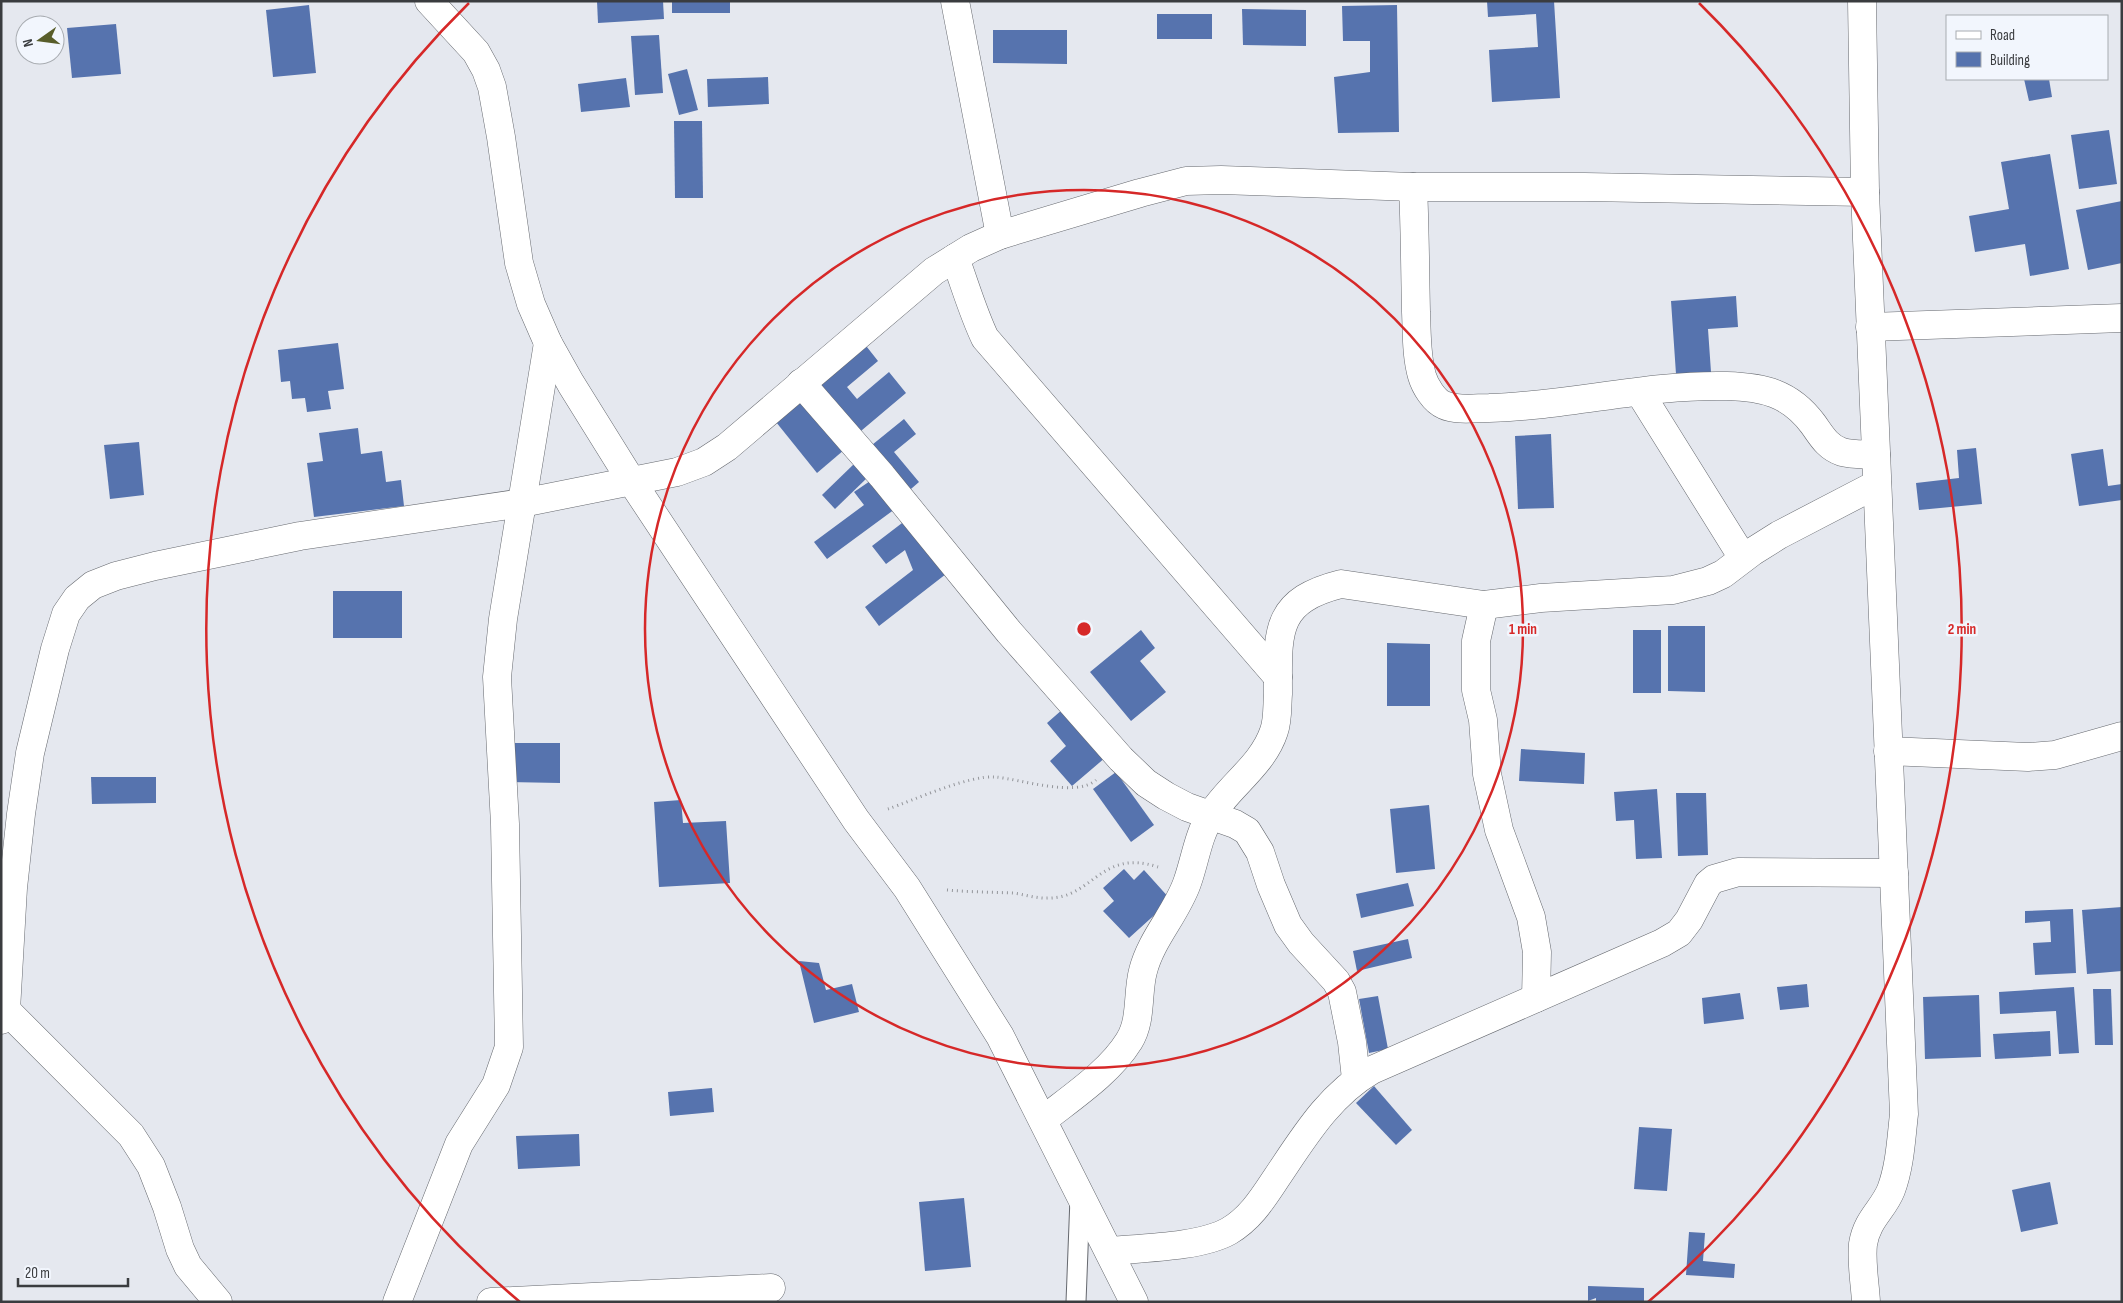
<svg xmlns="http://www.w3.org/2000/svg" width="2123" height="1303" viewBox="0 0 2123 1303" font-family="'Sofia Sans Condensed',sans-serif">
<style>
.building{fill:#5673ae}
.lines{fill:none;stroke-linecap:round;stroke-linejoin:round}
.lane-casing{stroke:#66696f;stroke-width:21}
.street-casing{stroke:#66696f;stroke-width:29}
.path{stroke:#93959a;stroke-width:3;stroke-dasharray:1 4;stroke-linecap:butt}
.lane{stroke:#fff;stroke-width:19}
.street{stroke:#fff;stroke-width:28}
.ring{fill:none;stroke:#d62828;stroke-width:2.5}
.centre{fill:#d62828;stroke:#f2f6fd;stroke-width:2.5}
.ring-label{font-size:15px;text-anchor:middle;font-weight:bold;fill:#d62828;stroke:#f2f6fd;stroke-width:5;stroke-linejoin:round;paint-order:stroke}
</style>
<rect width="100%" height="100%" fill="#e5e8ef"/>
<g class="building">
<path d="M597 1H663L664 19 598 23Z"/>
<rect x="672" y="1" width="58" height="12"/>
<path d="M1487 1H1554L1560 98 1492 102 1489 50 1538 47 1536 14 1488 17Z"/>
<path d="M309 5 316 73 273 77 266 10Z"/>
<path d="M1397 5 1399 132 1338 133 1334 77 1370 72V41H1343L1342 6Z"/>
<path d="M1242 9 1306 10V46L1243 45Z"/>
<rect x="1157" y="14" width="55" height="25"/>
<path d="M116 24 121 74 72 78 67 28Z"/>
<path d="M993 30H1067V64L993 63Z"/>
<path d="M659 35 663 93 635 95 631 36Z"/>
<path d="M687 69 698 110 679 115 668 74Z"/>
<path d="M768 77 769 104 708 107 707 79Z"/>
<path d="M626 78 630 107 581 112 578 84Z"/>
<path d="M2024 79H2049L2052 97 2029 101Z"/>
<path d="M674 121H702L703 198H675Z"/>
<path d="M2109 130 2117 184 2079 189 2071 135Z"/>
<path d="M2050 154 2069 269 2030 276 2025 244 1975 252 1969 216 2009 209 2001 162Z"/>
<path d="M2122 201V263L2088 270 2076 210Z"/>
<path d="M1736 296 1738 327 1708 329 1711 372 1676 374 1671 301Z"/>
<path d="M863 342 878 361 847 387 857 399 889 372 906 393 855 436 812 385Z"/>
<path d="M338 343 344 389 328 391 331 409 307 412 305 398 292 399 290 381 281 382 278 350Z"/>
<path d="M804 400 844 450 817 473 776 422Z"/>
<path d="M904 419 916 434 894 452 919 482 904 495 867 449Z"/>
<path d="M358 428 361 454 382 451 386 482 401 480 404 506 314 517 307 463 323 461 319 433Z"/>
<path d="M1551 434 1554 508 1518 509 1515 436Z"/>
<path d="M139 442 144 495 110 499 104 445Z"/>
<path d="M1976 448 1982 504 1919 510 1916 483 1959 478 1957 450Z"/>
<path d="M2103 449 2108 486 2122 484V500L2079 506 2071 454Z"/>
<path d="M856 462 869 476 835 509 822 495Z"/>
<path d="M873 479 895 509 827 559 814 542 864 505 854 492Z"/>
<path d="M906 520 946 574 879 626 865 607 913 570 905 550 886 564 872 546Z"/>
<rect x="333" y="591" width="69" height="47"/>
<path d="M1668 626H1705V692L1668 691Z"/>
<path d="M1141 630 1155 648 1140 661 1166 692 1131 721 1090 672Z"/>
<rect x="1633" y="630" width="28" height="63"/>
<path d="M1387 643 1430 644V706H1387Z"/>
<path d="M1063 709 1106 757 1072 786 1050 761 1066 746 1047 723Z"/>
<path d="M508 743H560V783L508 782Z"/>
<path d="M1521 749 1585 753 1584 784 1519 781Z"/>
<path d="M1116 772 1154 825 1131 842 1093 789Z"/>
<path d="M91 777H156V803L92 804Z"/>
<path d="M1657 789 1662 858 1636 859 1634 820 1616 821 1614 792Z"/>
<path d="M1676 793H1706L1708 855 1678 856Z"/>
<path d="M681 800 683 823 726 821 730 883 659 887 654 802Z"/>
<path d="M1429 805 1435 869 1396 873 1390 809Z"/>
<path d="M1124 869 1134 880 1144 870 1171 900 1129 938 1103 911 1114 901 1103 888Z"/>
<path d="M1408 883 1414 906 1361 918 1356 894Z"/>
<path d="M2122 907V971L2087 974 2082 910Z"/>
<path d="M2073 909 2076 973 2035 975 2033 943 2051 942 2050 921 2025 923V911Z"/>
<path d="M1408 939 1412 958 1357 971 1353 951Z"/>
<path d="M799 961 819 963 826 990 852 984 859 1012 814 1023Z"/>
<path d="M1807 984 1809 1007 1780 1010 1777 987Z"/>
<path d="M2074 987 2079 1053 2059 1054 2056 1011 2000 1014 1999 992Z"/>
<path d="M2093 989H2111L2113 1045H2095Z"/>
<path d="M1740 993 1744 1019 1704 1024 1702 998Z"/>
<path d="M1979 995 1981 1057 1925 1059 1923 997Z"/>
<path d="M1378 996 1388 1049 1369 1053 1359 999Z"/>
<path d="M2050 1031 2051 1056 1995 1059 1993 1034Z"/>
<path d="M1374 1086 1412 1130 1396 1145 1356 1103Z"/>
<path d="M712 1088 714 1112 670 1116 668 1092Z"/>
<path d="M1639 1127 1672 1129 1667 1191 1634 1189Z"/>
<path d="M579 1134 580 1166 518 1169 516 1136Z"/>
<path d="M2050 1182 2058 1224 2021 1232 2012 1190Z"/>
<path d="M964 1198 971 1267 925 1271 919 1202Z"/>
<path d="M1689 1232 1705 1233 1703 1261 1735 1264 1734 1278 1686 1275Z"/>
<path d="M1588 1286 1644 1288V1302H1596V1298L1588 1301Z"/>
</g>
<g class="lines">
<defs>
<path id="lane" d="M1076 1302 1080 1198"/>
<g id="street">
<path d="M429 1 476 52 486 70 492 87 501 137 519 263 531 304 548 343 571 384 632 482 856 820 907 888 1000 1036 1134 1302"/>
<path d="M955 1 1000 235"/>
<path d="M1862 1 1865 192 1904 1114C1901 1140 1900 1166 1891 1190 1883 1210 1867 1219 1863 1244 1861 1263 1865 1283 1866 1302"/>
<path d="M1413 187C1415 228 1415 270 1416 312 1417 333 1416 355 1422 376 1425 386 1434 401 1444 405 1457 411 1476 408 1489 408 1569 406 1647 384 1727 386 1763 387 1790 393 1813 424 1821 435 1827 447 1842 452 1853 455 1865 454 1876 455"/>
<path d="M955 258C965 285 973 313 985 338L1278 677"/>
<path d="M1870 327 2122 318"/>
<path d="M801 383 882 476 1009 632 1121 759 1146 783 1166 796 1187 807 1235 824 1247 831 1260 852 1271 885 1288 925 1301 943 1336 981 1342 992 1352 1042 1356 1079"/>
<path d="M1640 393 1743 558"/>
<path d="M1484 605 1476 641V690L1483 720 1487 774 1499 830 1531 917 1537 952 1536 998"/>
<path d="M1888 751 2028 757 2055 755 2122 736"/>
<path d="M1 1005 131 1135 151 1166 167 1207 180 1249 188 1266 218 1302"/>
<path d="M1 1020 6 1010 13 888 21 814 30 753 55 649 66 614 77 598 93 585 116 576 155 566 300 536 522 503 677 472 704 462 727 447 934 271 971 248 1000 235 1140 193 1186 181 1221 180 1413 187H1585L1865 192"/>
<path d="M1043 1120C1072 1097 1110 1072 1129 1041 1142 1021 1137 993 1143 971 1151 939 1176 914 1187 883 1195 861 1198 835 1211 815 1229 786 1263 765 1274 731 1278 720 1277 706 1278 694 1278 633 1273 601 1341 584L1484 605 1541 598 1673 590 1708 581 1723 574 1752 552 1779 535 1877 484"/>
<path d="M1109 1251C1142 1248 1201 1247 1229 1231 1251 1218 1263 1198 1277 1177 1304 1137 1329 1095 1372 1070L1662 943 1679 933 1689 920 1708 884 1714 879 1738 872 1894 873"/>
<path d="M397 1302 459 1144 496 1085 509 1047 505 824 497 677 503 619 548 343"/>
<path d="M491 1302 771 1288"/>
</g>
</defs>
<use href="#lane" class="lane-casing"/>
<use href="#street" class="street-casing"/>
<g class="path">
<path d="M888 809C914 800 969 775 995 777 1020 779 1076 798 1096 780"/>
<path d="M947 890C968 892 990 892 1012 893 1024 894 1037 899 1049 898 1093 898 1101 848 1158 867"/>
</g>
<use href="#lane" class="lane"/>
<use href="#street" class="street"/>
</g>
<g class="ring">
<circle cx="1084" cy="629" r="439"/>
<path d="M520 1302A878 878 0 0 1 469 3M1699 3A878 878 0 0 1 1648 1302"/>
</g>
<circle cx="1084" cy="629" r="8" class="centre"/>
<g class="ring-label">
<text x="1523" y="634">1 min</text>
<text x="1962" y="634">2 min</text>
</g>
<rect width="2123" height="1303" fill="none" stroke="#3a3c3f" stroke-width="5"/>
<rect x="1946" y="15" width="162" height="65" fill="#f2f6fd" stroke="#a8acb1"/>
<rect x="1956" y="31" width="25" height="8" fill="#ffffff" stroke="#a8acb1"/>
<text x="1990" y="40" font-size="15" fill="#3a3c3f">Road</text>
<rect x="1956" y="52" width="25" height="15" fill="#5673ae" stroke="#a8acb1"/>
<text x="1990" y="65" font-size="15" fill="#3a3c3f">Building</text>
<g transform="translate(40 40) rotate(256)"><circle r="24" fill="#f2f6fd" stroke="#a8acb1"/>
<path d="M0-4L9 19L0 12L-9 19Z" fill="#585d2a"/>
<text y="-8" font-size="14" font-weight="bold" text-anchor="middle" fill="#3a3c3f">N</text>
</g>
<path d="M18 1278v8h110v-8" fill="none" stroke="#3a3c3f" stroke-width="2.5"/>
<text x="25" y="1278" font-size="15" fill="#3a3c3f" stroke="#f2f6fd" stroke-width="4" paint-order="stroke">20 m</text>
</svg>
